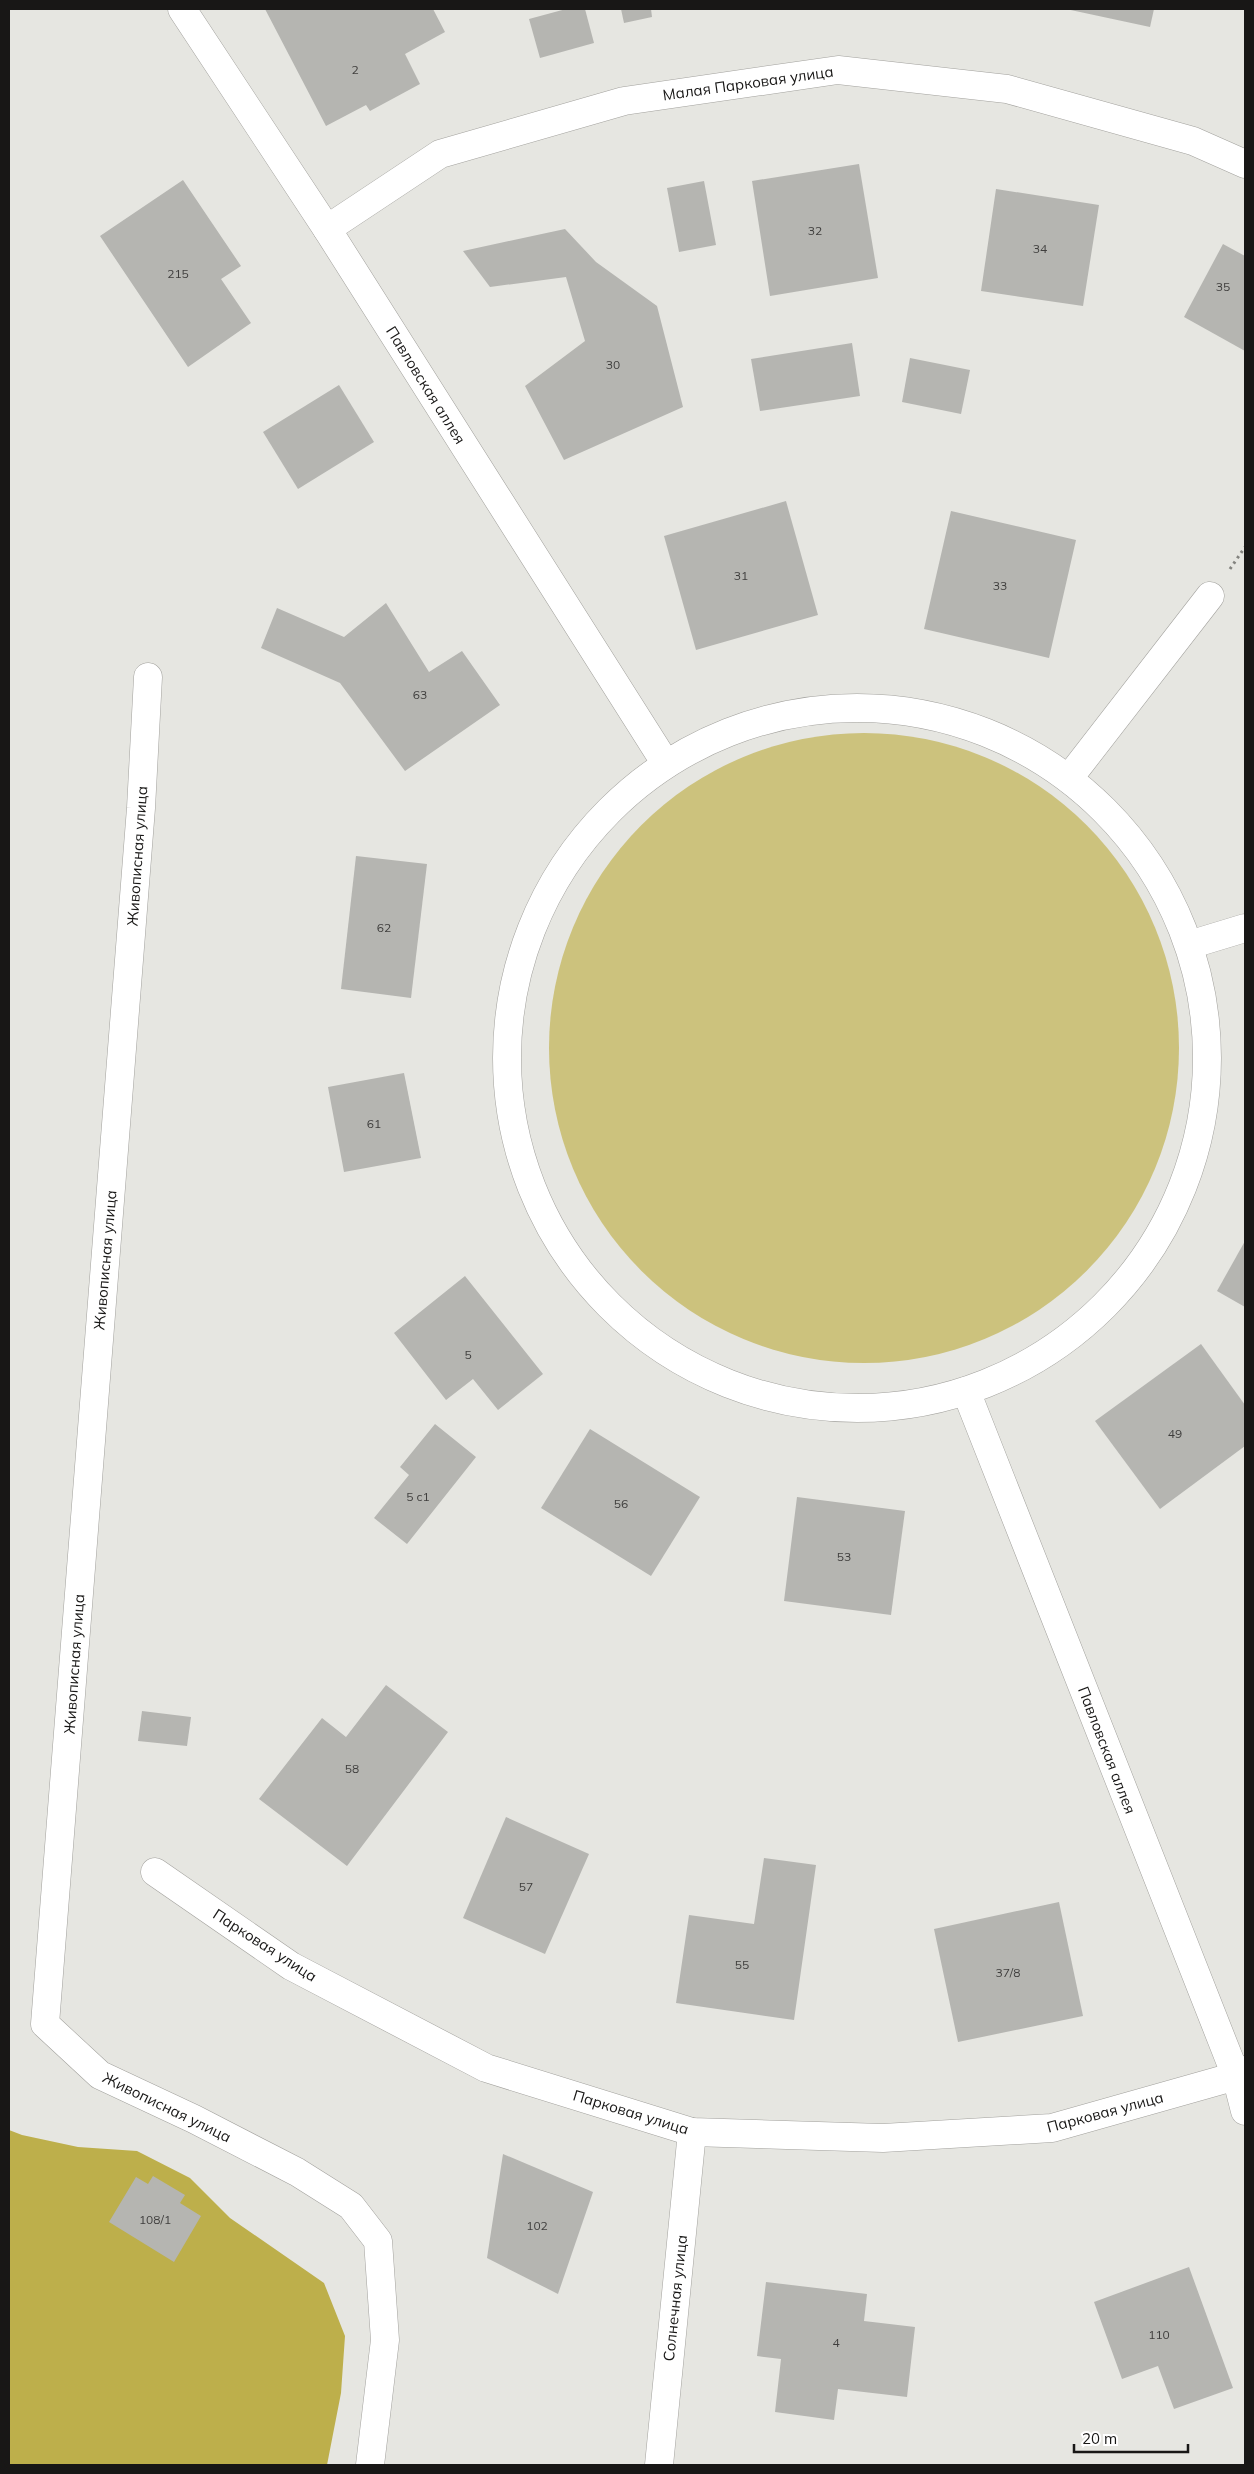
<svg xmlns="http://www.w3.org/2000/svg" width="1254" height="2474" viewBox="0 0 1254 2474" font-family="Mulish,sans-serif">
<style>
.green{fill:#ccc27d}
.forest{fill:#bdaf4b}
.building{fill:#b5b5b1}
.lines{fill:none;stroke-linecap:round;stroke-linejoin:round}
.minor-casing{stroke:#a2a19d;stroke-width:29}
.path{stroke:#83837f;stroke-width:3;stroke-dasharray:2.5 4;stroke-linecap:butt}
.minor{stroke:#fff;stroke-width:28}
.labels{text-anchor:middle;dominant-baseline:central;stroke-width:5;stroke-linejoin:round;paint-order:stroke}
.number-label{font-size:12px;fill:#3f3e3d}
.street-label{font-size:15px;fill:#181716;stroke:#fff}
</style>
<rect width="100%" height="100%" fill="#e6e6e1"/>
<circle class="green" cx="864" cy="1048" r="315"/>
<path class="forest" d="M9 2130 22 2135 78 2147 137 2151 190 2178 230 2218 324 2283 345 2336 341 2393 327 2465H9Z"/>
<g class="building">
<path d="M265 9H433L445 32 405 54 420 84 370 111 366 105 326 126Z"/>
<path d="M566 9H585L594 43 540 58 529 19Z"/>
<path d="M621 9H651L652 17 624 23Z"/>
<path d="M1066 9H1154L1150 27Z"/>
<path d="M859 164 878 278 770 296 752 181Z"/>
<path d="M183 180 241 266 221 279 251 323 188 367 100 236Z"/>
<path d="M704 181 716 245 679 252 667 188Z"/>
<path d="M996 189 1099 205 1083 306 981 291Z"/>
<path d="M565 229 596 262 657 306 683 407 564 460 525 386 585 341 566 277 490 287 463 251Z"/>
<path d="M1223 244 1245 256V351L1184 317Z"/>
<path d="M852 343 860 396 760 411 751 359Z"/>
<path d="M910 358 970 370 961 414 902 402Z"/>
<path d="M339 385 374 442 298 489 263 432Z"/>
<path d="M786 501 818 615 696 650 664 536Z"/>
<path d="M951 511 1076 540 1049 658 924 629Z"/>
<path d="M386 603 429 672 462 651 500 705 405 771 340 683 261 648 277 608 344 637Z"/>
<path d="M356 856 427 864 411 998 341 989Z"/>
<path d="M404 1073 421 1158 344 1172 328 1087Z"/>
<path d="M1245 1241V1307L1217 1291Z"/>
<path d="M465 1276 543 1374 498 1410 473 1379 446 1400 394 1333Z"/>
<path d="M1201 1344 1245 1405V1446L1160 1509 1095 1421Z"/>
<path d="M435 1424 476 1457 407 1544 374 1518 409 1475 400 1467Z"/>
<path d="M590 1429 700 1497 651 1576 541 1508Z"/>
<path d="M797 1497 905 1511 891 1615 784 1601Z"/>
<path d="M386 1685 448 1732 347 1866 259 1799 322 1718 346 1737Z"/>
<path d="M142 1711 191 1717 187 1746 138 1741Z"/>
<path d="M506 1817 589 1854 545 1954 463 1918Z"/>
<path d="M764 1858 816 1865 794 2020 676 2003 689 1915 754 1924Z"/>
<path d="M1059 1902 1083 2016 958 2042 934 1929Z"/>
<path d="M503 2154 593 2192 558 2294 487 2258Z"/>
<path d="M153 2176 185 2195 180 2203 201 2216 174 2262 109 2222 136 2177 148 2184Z"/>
<path d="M1189 2267 1233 2388 1174 2409 1158 2366 1122 2379 1094 2302Z"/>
<path d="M766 2282 867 2294 864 2321 915 2327 907 2397 838 2389 834 2420 775 2412 781 2359 757 2356Z"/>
</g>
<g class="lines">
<defs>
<g id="minor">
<path d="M182 9 327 229 666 764"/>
<path d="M327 229 440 154 624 101 838 70 1007 89 1193 141 1245 164"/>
<path d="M148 677 141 808 45 2024 100 2075 194 2119 297 2172 351 2206 378 2241 385 2340 370 2465"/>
<circle cx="857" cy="1058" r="350"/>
<path d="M1069 778 1210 596"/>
<path d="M1189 945 1245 928"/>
<path d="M966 1391 1236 2076 1245 2111"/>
<path d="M155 1872 291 1966 486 2068 692 2132 883 2138 1052 2128 1236 2076 1245 2070"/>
<path d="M659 2465 692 2132"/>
</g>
</defs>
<use href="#minor" class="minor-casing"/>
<path class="path" d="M1230 569 1245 547"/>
<use href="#minor" class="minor"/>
</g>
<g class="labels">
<g class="number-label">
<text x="355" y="69">2</text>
<text x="815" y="230">32</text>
<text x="1040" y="248">34</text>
<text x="178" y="273">215</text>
<text x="1223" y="286">35</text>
<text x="613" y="364">30</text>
<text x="741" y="575">31</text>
<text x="1000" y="585">33</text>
<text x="420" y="694">63</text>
<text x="384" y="927">62</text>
<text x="374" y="1123">61</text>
<text x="468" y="1354">5</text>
<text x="1175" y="1433">49</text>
<text x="418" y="1496">5 с1</text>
<text x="621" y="1503">56</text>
<text x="844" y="1556">53</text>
<text x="352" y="1768">58</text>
<text x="526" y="1886">57</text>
<text x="742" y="1964">55</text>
<text x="1008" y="1972">37/8</text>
<text x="155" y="2219">108/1</text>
<text x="537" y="2225">102</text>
<text x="1159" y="2334">110</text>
<text x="836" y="2342">4</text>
</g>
<g class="street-label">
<text transform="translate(748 83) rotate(-8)">Малая Парковая улица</text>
<text transform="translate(426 385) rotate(58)">Павловская аллея</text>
<text transform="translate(137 856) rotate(-86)">Живописная улица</text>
<text transform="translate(105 1260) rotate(-85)">Живописная улица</text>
<text transform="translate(74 1664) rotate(-86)">Живописная улица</text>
<text transform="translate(1107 1750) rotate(69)">Павловская аллея</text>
<text transform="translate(265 1945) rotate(33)">Парковая улица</text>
<text transform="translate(167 2107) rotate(26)">Живописная улица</text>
<text transform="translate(631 2112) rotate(17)">Парковая улица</text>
<text transform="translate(1105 2112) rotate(-15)">Парковая улица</text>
<text transform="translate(675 2298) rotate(-84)">Солнечная улица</text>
</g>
</g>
<rect width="1254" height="2474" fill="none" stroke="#181716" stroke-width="20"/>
<path d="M1074 2444v8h114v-8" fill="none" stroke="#181716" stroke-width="2.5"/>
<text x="1082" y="2444" font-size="15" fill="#181716" stroke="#ffffff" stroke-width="4" paint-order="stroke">20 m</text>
</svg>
